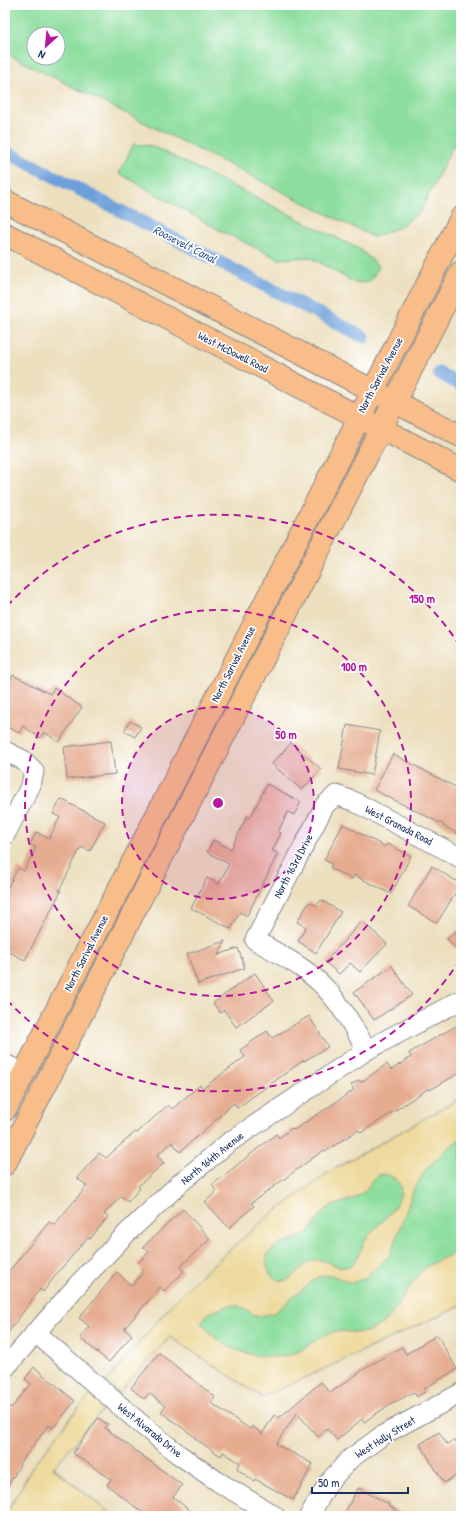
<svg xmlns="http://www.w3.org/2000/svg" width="466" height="1521" viewBox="0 0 466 1521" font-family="'Patrick Hand',sans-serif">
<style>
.green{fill:#8dde9e;stroke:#54867e;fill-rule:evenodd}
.sand{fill:#eeda9e;stroke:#84847e;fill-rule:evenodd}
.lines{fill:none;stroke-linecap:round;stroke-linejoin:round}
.canal{stroke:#6da0d9;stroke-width:13}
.building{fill:#e6ac90}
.minor-casing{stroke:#84878e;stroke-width:21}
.major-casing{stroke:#84878e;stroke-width:24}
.minor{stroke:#fff;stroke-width:19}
.major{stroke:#f8bd89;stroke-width:22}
.ring{fill:none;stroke:#b5179e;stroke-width:2;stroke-dasharray:7 5}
.labels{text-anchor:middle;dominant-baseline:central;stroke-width:3.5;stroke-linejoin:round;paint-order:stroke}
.street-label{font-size:11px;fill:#1b2f5e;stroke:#fff}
.water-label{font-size:12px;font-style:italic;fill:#3c5c8f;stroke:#fff}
.centre{fill:#b5179e;stroke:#fff;stroke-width:2}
.ring-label{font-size:12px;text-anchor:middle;font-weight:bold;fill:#b5179e;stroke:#fff;stroke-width:3.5;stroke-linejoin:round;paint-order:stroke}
</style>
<rect width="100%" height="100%" fill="#fff"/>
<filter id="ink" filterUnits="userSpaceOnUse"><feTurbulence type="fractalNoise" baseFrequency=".025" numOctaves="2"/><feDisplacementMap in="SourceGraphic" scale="8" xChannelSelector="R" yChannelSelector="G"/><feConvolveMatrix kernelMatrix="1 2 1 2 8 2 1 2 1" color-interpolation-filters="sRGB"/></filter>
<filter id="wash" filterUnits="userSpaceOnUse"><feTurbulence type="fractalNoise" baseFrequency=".012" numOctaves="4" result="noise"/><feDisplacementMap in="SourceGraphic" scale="16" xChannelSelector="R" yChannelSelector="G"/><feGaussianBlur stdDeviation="0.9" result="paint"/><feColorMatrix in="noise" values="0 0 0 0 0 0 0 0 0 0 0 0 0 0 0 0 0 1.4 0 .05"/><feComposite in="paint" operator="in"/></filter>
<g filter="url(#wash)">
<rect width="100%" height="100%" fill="#ecdfbd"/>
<g class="green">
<path d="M5 5H461V130L420 212 398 228 373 237 5 53ZM34 34H58V58H34Z"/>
<path d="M134 144 152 146 361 250 379 267 369 282 355 283 310 257 279 259 221 231 119 173Z"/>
<path d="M461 1098V1306C394 1335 329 1368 262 1397L170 1337 119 1393 105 1407 53 1467 113 1516H5L33 1466 80 1406 106 1382 171 1305 199 1277 266 1218 331 1171Z"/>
</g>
<g class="sand">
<path d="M461 1098V1139L454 1143 431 1164 425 1171 414 1189 390 1255 365 1278 352 1283 331 1275 318 1277 274 1313 260 1316 253 1314 239 1306 230 1305 208 1313 201 1323C206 1328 211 1335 218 1340 234 1353 273 1362 293 1354 307 1349 317 1337 330 1333 349 1327 359 1340 380 1325 399 1311 405 1288 421 1272 431 1261 448 1257 461 1251V1306C394 1335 329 1368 262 1397L170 1337 119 1393 106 1382 171 1305 199 1277 266 1218 331 1171ZM382 1174C388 1175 394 1177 398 1182 411 1200 375 1226 366 1239 360 1248 358 1265 346 1267 335 1269 326 1258 314 1260 300 1263 292 1288 276 1279 272 1277 269 1272 267 1267 266 1263 266 1257 269 1253 278 1240 298 1242 308 1232 316 1225 319 1214 328 1208 338 1202 351 1202 361 1194 371 1188 368 1179 382 1174Z"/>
<path d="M91 1395 105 1407 53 1468 113 1516H5L33 1466 80 1406Z"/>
</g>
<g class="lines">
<g class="canal">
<path d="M5 151 364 337"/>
<path d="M439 373 461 385"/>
</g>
</g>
<g id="blocks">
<g class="building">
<path d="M13 675 50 694 54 688 82 707 59 742 44 732 40 738 23 726 19 733 5 726V689Z"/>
<path d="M130 721 141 727 135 737 124 731Z"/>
<path d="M347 725 380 731 372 775 339 769Z"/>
<path d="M111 741 115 774 67 779 64 747Z"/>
<path d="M291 743 321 769 302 790 272 764Z"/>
<path d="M393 754 461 790V835L443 826 444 825 374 790Z"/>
<path d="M267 784 301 802 294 815 288 812 278 832 281 833 272 851 278 853 247 916 240 912 231 929 191 908 207 878 219 884 229 864 207 852 213 840 231 849 247 816 250 818Z"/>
<path d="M61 799 105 822 90 851 81 847 59 891H61L25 960 5 950V893L18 868 24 871 36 847 30 845 36 832 49 839 60 817 53 814Z"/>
<path d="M343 824 385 847 387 844 411 856 391 894 354 875 352 879 330 868 332 864 324 860Z"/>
<path d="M432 866 461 884 437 923 408 906Z"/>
<path d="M321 900 341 912 316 953 298 941 306 927 297 922 309 902 317 906Z"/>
<path d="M362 921 387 944 360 972 350 963 339 974 325 962Z"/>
<path d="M461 927V954L447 939Z"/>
<path d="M225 941 218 955 238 948 245 968 198 984 187 954Z"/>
<path d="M392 966 412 995 374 1020 354 992Z"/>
<path d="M255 973 274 1001 236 1027 224 1010 220 1013 213 1003Z"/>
<path d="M309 1016 328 1047 304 1061V1060L237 1108 234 1103 180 1152 172 1142 157 1155 164 1163 138 1186 140 1188 128 1202 121 1196 104 1214 108 1217 90 1239 88 1237 62 1268H61L43 1292 40 1289 5 1337V1276L49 1222 54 1225 87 1186 77 1178 99 1153 106 1158 135 1132 137 1133 168 1105 172 1109 200 1085 203 1088 245 1057 240 1050 267 1031 272 1038Z"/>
<path d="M461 1023V1072L430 1090 429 1088 361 1133 358 1130 326 1151 324 1150 251 1203 254 1206 229 1228 205 1202 217 1191 212 1185 276 1134 279 1138 292 1128 294 1130 354 1090 351 1085 359 1080 361 1082 387 1064 391 1070 411 1057 409 1053Z"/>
<path d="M183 1209 210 1239 180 1267 184 1271 164 1291 160 1287 124 1329 132 1335 109 1362 80 1338 89 1326 79 1318 117 1272 132 1286 144 1271 137 1264 149 1252 143 1247Z"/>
<path d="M437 1335 457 1369 424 1389 426 1391 417 1397 414 1392 395 1402V1401L364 1422 362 1419 337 1440 327 1429 318 1437 297 1413 276 1444 313 1464 293 1500 255 1479 254 1481 237 1469 240 1463 223 1452 221 1456 194 1438 195 1437 161 1412 165 1406 149 1393 144 1399 131 1388 159 1353 215 1397 211 1403 250 1429 252 1426 262 1434 274 1415 279 1418 321 1382 330 1393 370 1365 402 1347 406 1354Z"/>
<path d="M34 1367 75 1401 53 1428 49 1425 19 1464 20 1465 5 1491V1403L11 1408 31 1384 25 1379Z"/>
<path d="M98 1418 107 1424 105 1428 182 1485 173 1497 197 1516H147L107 1485 111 1479 73 1453Z"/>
<path d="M439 1432 447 1444 455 1440 461 1450V1472L444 1483 420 1444Z"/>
<path d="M358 1488 389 1504 388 1505 405 1516H343Z"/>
</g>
</g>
</g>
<g filter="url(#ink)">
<use href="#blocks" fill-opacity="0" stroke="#84878e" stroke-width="1"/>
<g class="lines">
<defs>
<g id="minor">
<path d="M5 751 23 760 34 771 31 785 5 835"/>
<path d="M367 1050C355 1031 344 1008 328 991 308 968 280 955 255 940L325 805 336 795 353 801 461 858"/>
<path d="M5 1064 23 1073"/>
<path d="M35 1332 141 1424 178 1454 217 1481 275 1516"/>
<path d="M5 1368 81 1281 127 1233 179 1184 228 1143 367 1050 461 1000"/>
<path d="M309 1516 329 1482 350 1459 383 1435 461 1393"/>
</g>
<g id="major">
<path d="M5 201 461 436"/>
<path d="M5 234 461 470"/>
<path d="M5 1110 160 809 461 218"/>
<path d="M5 1164 461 272"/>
</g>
</defs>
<use href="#minor" class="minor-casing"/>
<use href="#major" class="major-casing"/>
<use href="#minor" class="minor"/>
<use href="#major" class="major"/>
</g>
</g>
<circle cx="218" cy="803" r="96" fill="#b5179e" fill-opacity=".12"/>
<g class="ring">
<circle cx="218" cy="803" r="96"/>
<circle cx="218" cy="803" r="193"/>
<path d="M460 960A289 289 0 0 1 7 1000M7 606A289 289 0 0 1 460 646"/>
</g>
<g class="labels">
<g class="street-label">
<text transform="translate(233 352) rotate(27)">West McDowell Road</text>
<text transform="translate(380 375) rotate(-62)">North Sarival Avenue</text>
<text transform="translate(233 664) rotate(-63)">North Sarival Avenue</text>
<text transform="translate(399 825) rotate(27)">West Granada Road</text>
<text transform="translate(293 866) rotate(-62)">North 163rd Drive</text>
<text transform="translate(86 953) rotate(-63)">North Sarival Avenue</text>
<text transform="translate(212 1158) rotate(-39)">North 164th Avenue</text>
<text transform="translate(150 1430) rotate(39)">West Alvarado Drive</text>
<text transform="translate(385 1437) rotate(-32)">West Holly Street</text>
</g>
<g class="water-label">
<text transform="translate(185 244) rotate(27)">Roosevelt Canal</text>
</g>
</g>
<circle cx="218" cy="803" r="6" class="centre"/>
<g class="ring-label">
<text x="422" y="603">150 m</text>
<text x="354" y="671">100 m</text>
<text x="286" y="739">50 m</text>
</g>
<rect width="466" height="1521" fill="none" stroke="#fff" stroke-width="20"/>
<g transform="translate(46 46) rotate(207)"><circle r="19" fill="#ffffff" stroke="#a4acbf"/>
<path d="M0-3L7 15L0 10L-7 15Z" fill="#b5179e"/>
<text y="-6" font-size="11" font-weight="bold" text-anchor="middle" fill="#1b2f5e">N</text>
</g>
<path d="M312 1487v6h96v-6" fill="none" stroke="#1b2f5e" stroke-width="2"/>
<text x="318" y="1487" font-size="12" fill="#1b2f5e" stroke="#ffffff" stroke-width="3" paint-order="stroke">50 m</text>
</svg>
